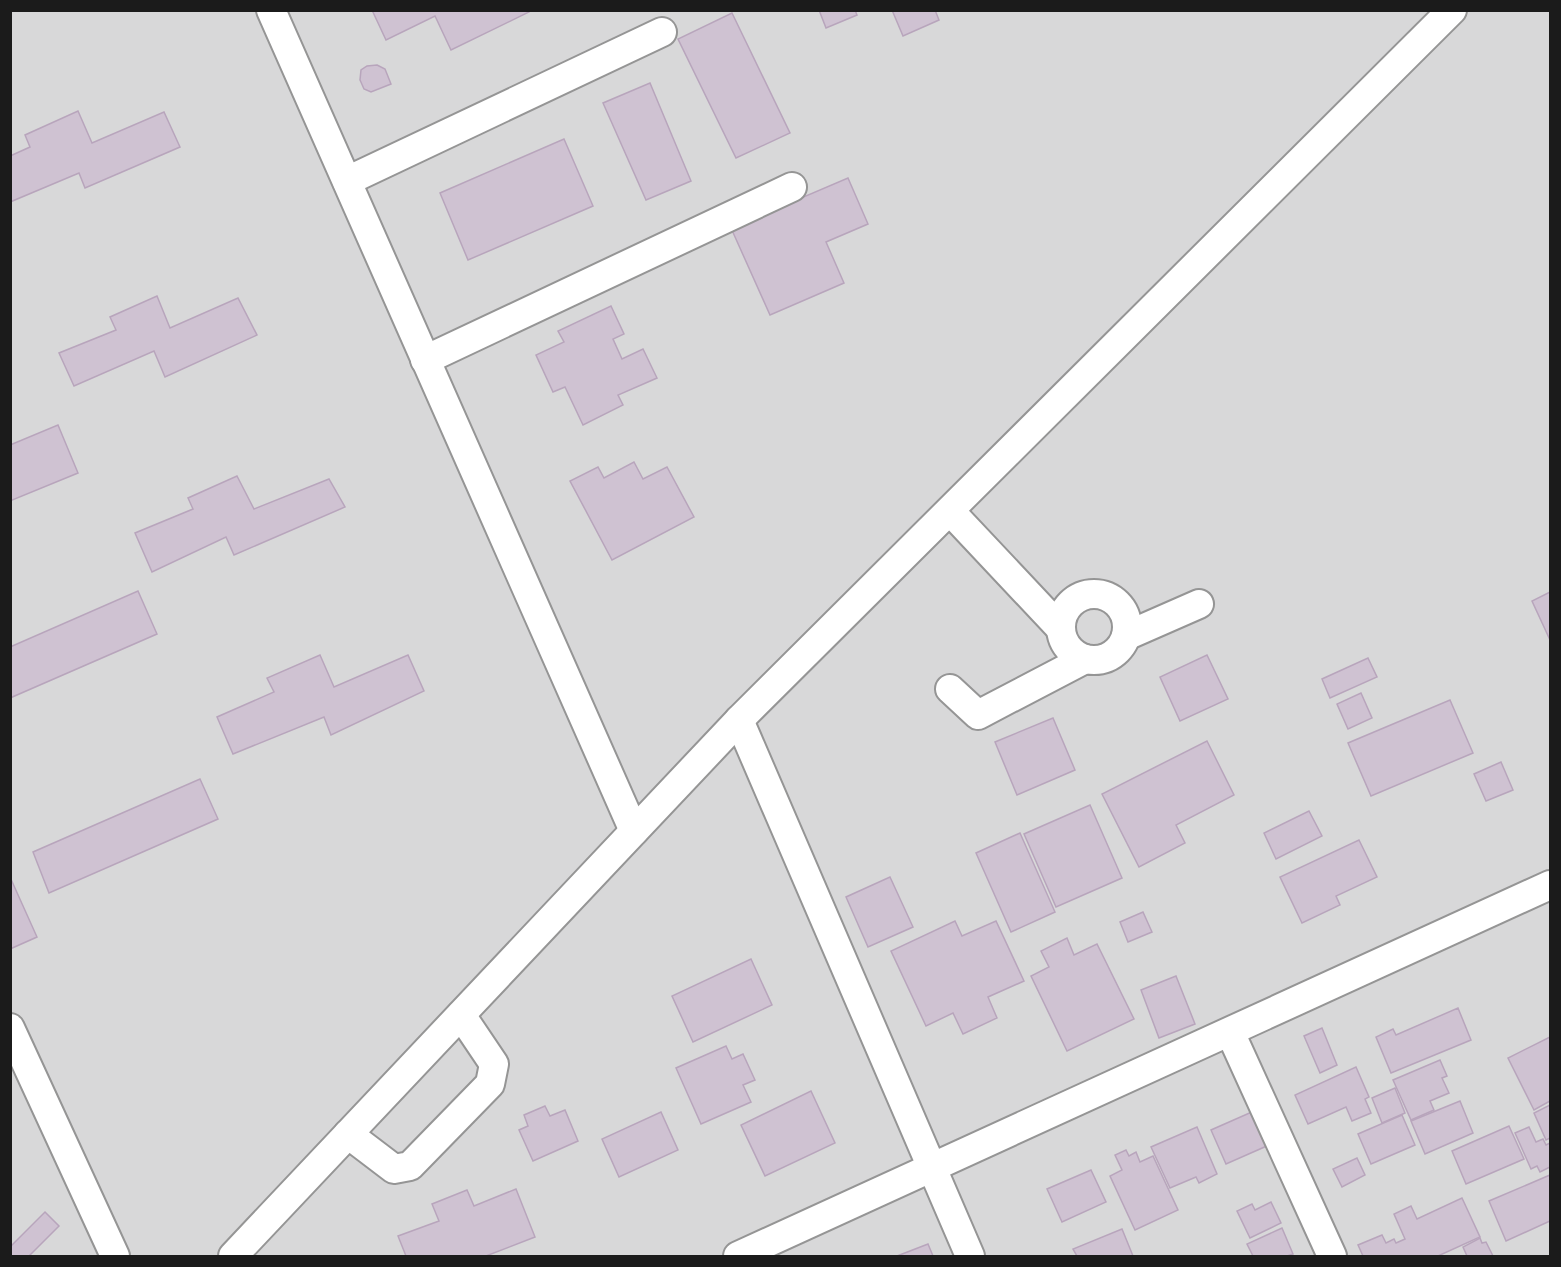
<svg xmlns="http://www.w3.org/2000/svg" width="1561" height="1267" viewBox="0 0 1561 1267" font-family="'Nunito Sans',sans-serif">
<style>
.residential{fill:#d8d8d9}
.building{fill:#cfc2d2;stroke:#b8a5bc;stroke-width:1.5}
.lines{fill:none;stroke-linecap:round;stroke-linejoin:round}
.minor-casing{stroke:#959595;stroke-width:32}
.minor{stroke:#fff;stroke-width:28}
</style>
<rect width="100%" height="100%" fill="#ece1eb"/>
<rect class="residential" x="11" y="11" width="1539" height="1245"/>
<g class="building">
<path d="M372 10H528L529 12 451 50 435 16 386 40Z"/>
<path d="M819 10H855L857 15 826 28Z"/>
<path d="M892 10H935L939 20 903 36Z"/>
<path d="M732 13 790 133 736 158 678 39Z"/>
<path d="M377 65 385 69 391 84 371 92 364 89 360 80 361 70 367 66Z"/>
<path d="M650 83 691 181 646 200 603 103Z"/>
<path d="M78 111 92 143 164 112 180 147 85 188 79 173 10 202V156L30 147 25 135Z"/>
<path d="M564 139 593 206 468 260 440 193Z"/>
<path d="M848 178 868 224 826 242 844 283 770 315 731 228Z"/>
<path d="M157 296 170 328 238 298 257 335 165 377 154 351 74 386 59 353 116 330 110 317Z"/>
<path d="M611 306 624 334 613 339 622 359 643 349 657 378 618 395 623 405 583 425 565 387 553 392 536 355 564 342 558 331Z"/>
<path d="M58 425 78 473 10 501V445Z"/>
<path d="M634 462 643 479 667 467 694 517 612 560 570 481 598 467 604 478Z"/>
<path d="M237 476 254 509 329 479 345 507 234 555 226 537 152 572 135 533 193 509 188 498Z"/>
<path d="M138 591 157 634 10 698V647Z"/>
<path d="M1550 592V640L1532 601Z"/>
<path d="M320 655 334 687 408 655 424 691 331 735 324 717 233 754 217 717 274 692 267 678Z"/>
<path d="M1207 655 1228 699 1180 721 1160 677Z"/>
<path d="M1368 658 1377 677 1330 698 1322 679Z"/>
<path d="M1361 693 1372 718 1348 729 1337 704Z"/>
<path d="M1450 700 1473 753 1371 796 1348 743Z"/>
<path d="M1053 718 1075 770 1017 795 995 742Z"/>
<path d="M1207 741 1234 795 1176 825 1185 843 1139 867 1102 794Z"/>
<path d="M1501 762 1513 790 1486 801 1474 774Z"/>
<path d="M200 779 218 819 49 893 33 852Z"/>
<path d="M1090 805 1122 878 1056 907 1024 834Z"/>
<path d="M1309 811 1322 836 1276 859 1264 833Z"/>
<path d="M1020 833 1055 912 1011 932 976 853Z"/>
<path d="M1359 840 1377 877 1336 896 1340 905 1302 923 1280 877Z"/>
<path d="M10 877 37 937 10 949Z"/>
<path d="M890 877 913 927 868 947 846 897Z"/>
<path d="M1143 912 1152 932 1128 942 1120 922Z"/>
<path d="M955 921 962 936 996 921 1024 981 988 997 997 1018 963 1034 953 1013 926 1026 891 951Z"/>
<path d="M1067 938 1074 955 1097 944 1134 1019 1067 1051 1031 976 1049 967 1041 951Z"/>
<path d="M751 959 772 1005 693 1042 672 996Z"/>
<path d="M1176 976 1195 1024 1159 1038 1141 990Z"/>
<path d="M1458 1008 1471 1040 1391 1073 1376 1037 1393 1029 1396 1035Z"/>
<path d="M1322 1028 1337 1065 1320 1073 1304 1036Z"/>
<path d="M1550 1037V1101L1534 1110 1508 1058Z"/>
<path d="M726 1046 732 1059 743 1054 755 1080 743 1085 751 1102 701 1124 676 1068Z"/>
<path d="M1440 1060 1447 1076 1442 1078 1449 1093 1430 1101 1434 1110 1411 1120 1393 1080Z"/>
<path d="M1356 1067 1369 1097 1365 1099 1371 1113 1352 1121 1346 1107 1308 1124 1295 1095Z"/>
<path d="M1395 1088 1405 1113 1382 1123 1372 1098Z"/>
<path d="M811 1091 835 1143 765 1176 741 1125Z"/>
<path d="M1460 1101 1473 1133 1425 1154 1411 1121Z"/>
<path d="M1550 1105V1138L1546 1140 1534 1113Z"/>
<path d="M545 1106 550 1116 565 1110 578 1141 533 1161 519 1130 528 1126 524 1115Z"/>
<path d="M1254 1111 1269 1145 1226 1164 1211 1130Z"/>
<path d="M661 1112 678 1150 619 1177 602 1139Z"/>
<path d="M1402 1115 1415 1145 1371 1164 1358 1134Z"/>
<path d="M1509 1126 1524 1159 1466 1184 1452 1151Z"/>
<path d="M1197 1127 1217 1174 1199 1183 1196 1177 1170 1188 1151 1147Z"/>
<path d="M1529 1127 1536 1142 1543 1139 1546 1145 1550 1143V1167L1540 1172 1537 1166 1531 1169 1515 1133Z"/>
<path d="M1126 1150 1129 1156 1136 1152 1140 1162 1153 1156 1178 1210 1135 1230 1110 1176 1122 1170 1115 1155Z"/>
<path d="M1357 1158 1365 1175 1342 1187 1333 1169Z"/>
<path d="M1091 1170 1106 1202 1062 1222 1047 1189Z"/>
<path d="M1550 1175V1221L1506 1241 1489 1201Z"/>
<path d="M516 1189 535 1237 486 1256H406L398 1236 439 1221 432 1204 467 1190 474 1206Z"/>
<path d="M1462 1198 1480 1237 1438 1256H1363L1358 1245 1382 1235 1386 1243 1394 1239 1396 1243 1405 1239 1394 1214 1411 1206 1417 1219Z"/>
<path d="M1271 1202 1281 1223 1250 1238 1237 1211 1252 1204 1255 1210Z"/>
<path d="M45 1212 59 1226 29 1256H10V1247Z"/>
<path d="M1282 1228 1293 1254 1287 1256H1253L1247 1244Z"/>
<path d="M1122 1229 1133 1256H1077L1073 1249Z"/>
<path d="M1480 1238 1482 1243 1486 1242 1493 1256H1467L1463 1247Z"/>
<path d="M928 1244 933 1256H897Z"/>
</g>
<g class="lines">
<defs>
<g id="minor">
<path d="M271 10 634 831"/>
<path d="M347 181 662 32"/>
<path d="M425 360 792 187"/>
<path d="M950 511 1061 629"/>
<circle cx="1094" cy="627" r="33"/>
<path d="M1126 636 1199 604"/>
<path d="M950 689 978 715 1085 659"/>
<path d="M739 720 970 1256"/>
<path d="M10 1028 115 1256"/>
<path d="M1230 1032 1332 1256"/>
<path d="M348 1134 394 1169 410 1166 490 1084 494 1064 461 1015"/>
<path d="M233 1256 739 720 1452 10"/>
<path d="M738 1256 1550 885"/>
</g>
</defs>
<use href="#minor" class="minor-casing"/>
<use href="#minor" class="minor"/>
</g>
<rect width="1561" height="1267" fill="none" stroke="#1b1b1b" stroke-width="24"/>
</svg>
